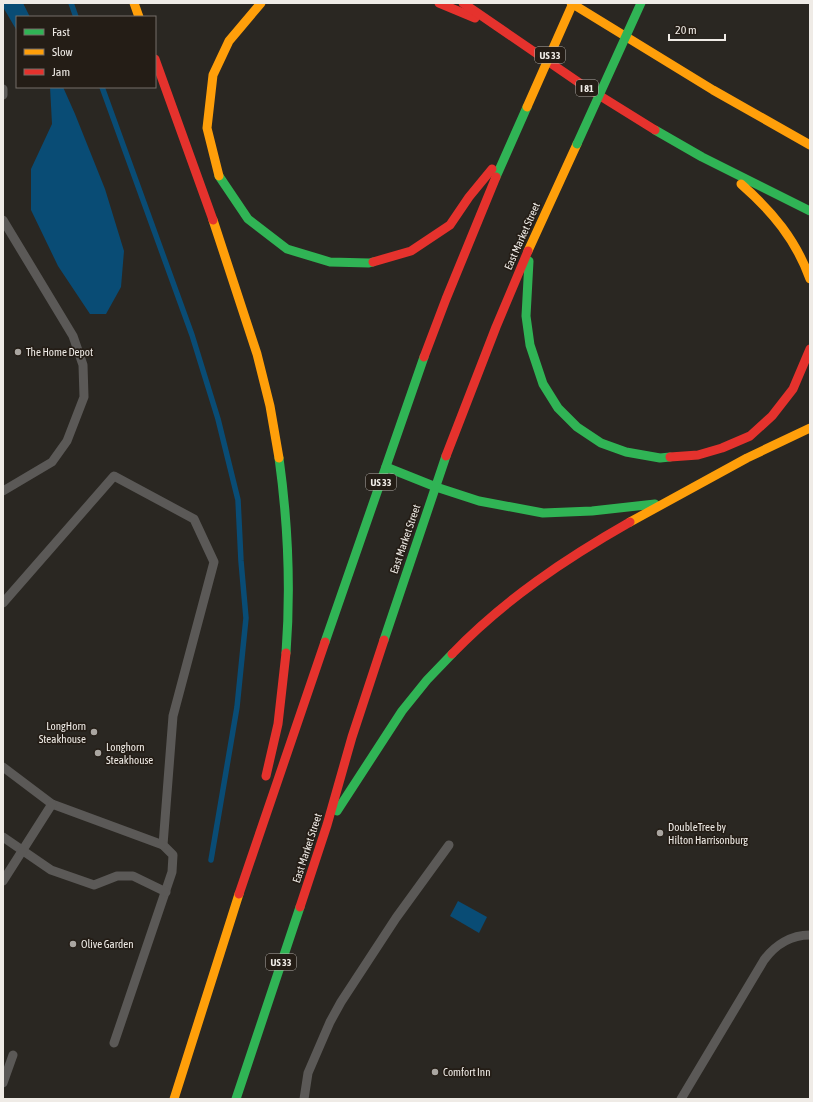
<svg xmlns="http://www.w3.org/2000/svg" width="813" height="1102" viewBox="0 0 813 1102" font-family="'Asap Condensed',sans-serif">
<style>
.water{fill:#094c75}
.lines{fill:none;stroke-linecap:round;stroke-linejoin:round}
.stream{stroke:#094c75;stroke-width:5.5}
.lane{stroke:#5b5957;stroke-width:9}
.fast{stroke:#30b455;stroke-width:9}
.slow{stroke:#ff9f0a;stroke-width:9}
.jam{stroke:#e5322d;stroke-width:9}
.fast-bridge{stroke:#30b455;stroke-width:9}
.slow-bridge{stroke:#ff9f0a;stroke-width:9}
.poi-dot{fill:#aaa6a1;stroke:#241d16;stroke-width:1.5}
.labels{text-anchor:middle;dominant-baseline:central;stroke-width:3.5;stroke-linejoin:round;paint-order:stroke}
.shield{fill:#241d16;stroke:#b2ada8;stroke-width:1}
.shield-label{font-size:10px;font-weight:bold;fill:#efebe6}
.street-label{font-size:11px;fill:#efebe6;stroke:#241d16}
.poi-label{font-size:11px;fill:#efebe6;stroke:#241d16;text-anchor:start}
</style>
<rect width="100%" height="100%" fill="#2a2722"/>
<g class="water">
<path d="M3 3H23L30 17H17V31L3 7Z"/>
<path d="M50 87H63L75 114 105 189 124 251 121 287 106 314H90L58 266 31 210V169L52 124Z"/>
<path d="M458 901 487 917 479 933 450 916Z"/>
</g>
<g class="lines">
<g class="stream">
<path d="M71 3 76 17"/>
<path d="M102 87 192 335 218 419 238 500 241 561 246 618 237 707 211 860"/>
</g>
<g class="lane">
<path d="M3 89V95"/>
<path d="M3 220 73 336 83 365 84 397 67 441 52 462 3 491"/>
<path d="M3 603 114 476 194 519 214 562 173 716 163 845 173 855 172 872 114 1043"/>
<path d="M3 767 52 804 163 845"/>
<path d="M3 837 51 870 94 885 117 876H133L166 892"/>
<path d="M3 881 52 804"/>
<path d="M3 1083 13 1055"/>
<path d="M304 1099 308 1073 330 1022 341 1002 396 918 449 845"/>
<path d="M681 1099 764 960C775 945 791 935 810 935"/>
</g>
<g class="fast">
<path d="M655 130 702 157 810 211"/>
<path d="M219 176 248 219 287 249 330 262 369 263 373 262"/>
<path d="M496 177 527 107"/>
<path d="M529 261 526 316 530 345 543 384 558 408 577 427 601 443 626 452 660 458 670 457"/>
<path d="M279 458C288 523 291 587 286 653"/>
<path d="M386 467 436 487 479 501 543 513 592 511 655 504"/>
<path d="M384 640 446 456"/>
<path d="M325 642 424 357"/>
<path d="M337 811 402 711 427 680 452 654"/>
<path d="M236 1099 300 907"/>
</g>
<g class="slow">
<path d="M134 3 139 17"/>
<path d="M571 3 713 90 810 145"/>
<path d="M219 176 207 128 213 75 229 41 261 3"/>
<path d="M741 184C772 211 796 240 810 279"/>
<path d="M213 220 257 354 270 406 279 458"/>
<path d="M528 251 577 144"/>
<path d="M630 522 747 458 810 428"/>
<path d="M174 1099 239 894"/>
</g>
<g class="jam">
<path d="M439 3 475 18"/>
<path d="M463 3 581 84 655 130"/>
<path d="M155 59 213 220"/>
<path d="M373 262 411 251 450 225 469 197 492 169"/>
<path d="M424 357 446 299 496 177"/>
<path d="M446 456 496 327 528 251"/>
<path d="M670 457 698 455 722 448 750 436 772 416 793 389 810 349"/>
<path d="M452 654C504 600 565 559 630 522"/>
<path d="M266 776 278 724 286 653"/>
<path d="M239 894 325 642"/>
<path d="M300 907 327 825 352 737 384 640"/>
</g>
<path class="fast-bridge" d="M577 144 641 3"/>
<path class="slow-bridge" d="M527 107 573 3"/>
</g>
<g class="poi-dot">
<circle cx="18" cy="352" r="4"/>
<circle cx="94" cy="732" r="4"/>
<circle cx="98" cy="753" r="4"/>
<circle cx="660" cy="833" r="4"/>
<circle cx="73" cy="944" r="4"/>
<circle cx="435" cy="1072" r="4"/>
</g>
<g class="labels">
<g class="shield">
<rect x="535" y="47" width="30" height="16" rx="3"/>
<rect x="576" y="80" width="22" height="16" rx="3"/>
<rect x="366" y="474" width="30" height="16" rx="3"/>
<rect x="266" y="954" width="30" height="16" rx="3"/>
</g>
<g class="shield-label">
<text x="550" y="55">US 33</text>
<text x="587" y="88">I 81</text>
<text x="381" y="482">US 33</text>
<text x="281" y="962">US 33</text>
</g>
<g class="street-label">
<text transform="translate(522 236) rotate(-66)">East Market Street</text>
<text transform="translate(405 539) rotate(-71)">East Market Street</text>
<text transform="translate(307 848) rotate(-72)">East Market Street</text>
</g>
<g class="poi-label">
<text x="26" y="352">The Home Depot</text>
<text x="86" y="726" text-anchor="end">LongHorn<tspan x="86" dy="13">Steakhouse</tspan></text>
<text x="106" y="747">Longhorn<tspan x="106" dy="13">Steakhouse</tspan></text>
<text x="668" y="827">DoubleTree by<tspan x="668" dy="13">Hilton Harrisonburg</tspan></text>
<text x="81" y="944">Olive Garden</text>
<text x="443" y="1072">Comfort Inn</text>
</g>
</g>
<rect width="813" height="1102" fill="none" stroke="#efebe6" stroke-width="8"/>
<rect x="16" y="16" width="140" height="72" fill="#241d16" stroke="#756f69"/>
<rect x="24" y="29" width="20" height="6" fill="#30b455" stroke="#756f69"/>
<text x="52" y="36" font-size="12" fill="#efebe6">Fast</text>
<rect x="24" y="49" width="20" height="6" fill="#ff9f0a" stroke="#756f69"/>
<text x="52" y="56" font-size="12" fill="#efebe6">Slow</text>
<rect x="24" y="69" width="20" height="6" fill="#e5322d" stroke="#756f69"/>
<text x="52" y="76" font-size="12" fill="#efebe6">Jam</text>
<path d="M669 34v6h56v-6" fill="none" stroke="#efebe6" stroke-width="2"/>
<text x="675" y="34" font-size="12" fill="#efebe6" stroke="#241d16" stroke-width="3" paint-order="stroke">20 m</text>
</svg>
